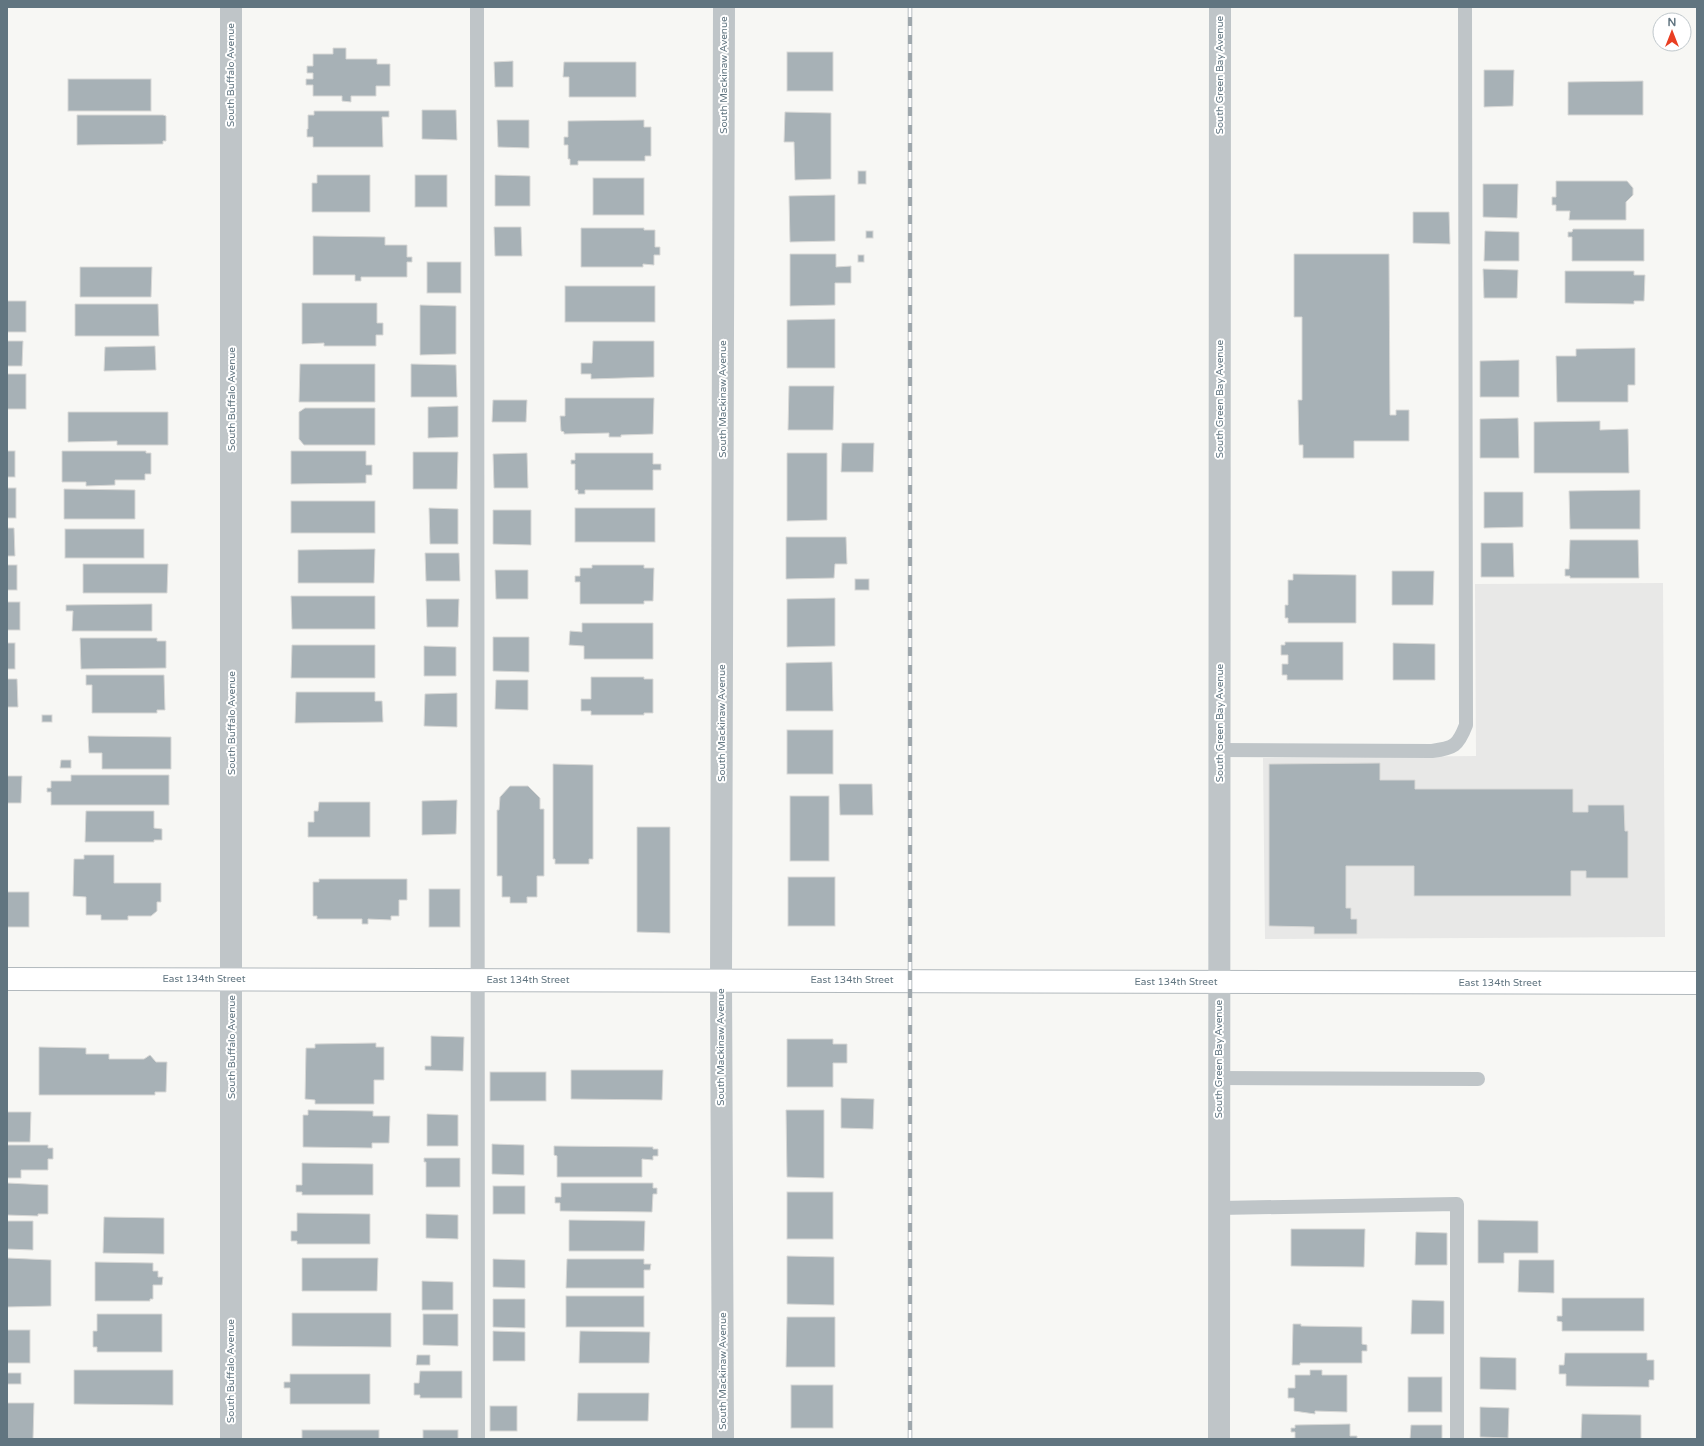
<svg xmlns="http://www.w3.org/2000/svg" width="1704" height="1446" viewBox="0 0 1704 1446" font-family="'Varela Round',sans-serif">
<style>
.built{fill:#e8e8e7}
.building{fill:#a7b1b6;stroke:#d8d8d6}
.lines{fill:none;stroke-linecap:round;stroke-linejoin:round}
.secondary-casing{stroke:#b2b9bd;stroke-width:24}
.lane{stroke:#bfc5c8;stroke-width:14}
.street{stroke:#bfc5c8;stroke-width:22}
.secondary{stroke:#fff;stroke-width:22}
.rail-casing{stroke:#9ea7ac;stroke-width:4.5}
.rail{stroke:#fff;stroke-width:3;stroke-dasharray:9;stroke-linecap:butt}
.labels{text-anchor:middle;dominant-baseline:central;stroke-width:4;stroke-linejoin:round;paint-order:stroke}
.street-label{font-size:10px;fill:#617580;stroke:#fff}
</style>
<rect width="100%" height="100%" fill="#f7f7f4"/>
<path class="built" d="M1663 583 1665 937 1265 939 1263 758 1476 756 1475 584Z"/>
<g class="building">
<path d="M333 48H346V59H377V64H390V86H376V96H351V102L342 101V96H313V85H306V79H313V73H307V66H313V54H333Z"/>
<rect x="787" y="52" width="46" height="39"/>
<path d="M513 61V87H495L494 62Z"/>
<path d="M564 62H636V97H569V77H563Z"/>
<path d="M1484 70H1514L1513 106 1484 107Z"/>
<rect x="68" y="79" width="83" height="32"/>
<path d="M1643 81V115H1568V82Z"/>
<path d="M422 110H456L457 140 422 139Z"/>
<path d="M314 111H389V117H382L383 147H313V137H307V129H308V115H314Z"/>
<path d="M785 112 831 113V179L795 180 794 142H784Z"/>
<path d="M77 115H163L166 116V141H163V144L77 145Z"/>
<path d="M497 120H529V148L498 147Z"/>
<path d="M644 120V127H651V156H645V161H578V165H570V159H568V145H564V137H568V121Z"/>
<rect x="858" y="171" width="8" height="13"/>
<path d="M317 175H370V212H312V183H317Z"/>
<rect x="415" y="175" width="32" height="32"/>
<path d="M495 175 530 176V206H495Z"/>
<rect x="593" y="178" width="51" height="37"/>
<path d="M1556 181H1627L1633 188V195L1626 202V220H1569L1570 211H1556V205H1552V197H1556Z"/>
<path d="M1483 184H1518L1517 218 1483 217Z"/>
<path d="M835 195V241L790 242 789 196Z"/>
<path d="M1413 212H1449L1450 244 1413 243Z"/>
<path d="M494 227H521L522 256H495Z"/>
<path d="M581 228H644V230H655V247H660V255H654V265L643 264V267H581Z"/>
<path d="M1573 229H1644V261H1572V237H1568V232H1572Z"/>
<rect x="866" y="231" width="7" height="7"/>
<path d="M1485 231 1519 232V261H1484Z"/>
<path d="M313 236 385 237V245H407V257H412V262H407V277H361V281H355V275H313Z"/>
<path d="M790 254H836V267L851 266V283H835V305L790 306Z"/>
<path d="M1294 254H1389L1390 415H1396V410H1409V441H1354V458H1303V445H1299L1298 400H1302V317H1294Z"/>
<rect x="858" y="255" width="6" height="7"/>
<rect x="427" y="262" width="34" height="31"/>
<path d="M80 267H152L151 297H80Z"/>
<path d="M1483 269 1518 270 1517 298H1484Z"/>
<path d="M1565 271H1634V275H1645L1644 301H1634V304L1565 303Z"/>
<rect x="565" y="286" width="90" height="36"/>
<rect x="7" y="301" width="19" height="31"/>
<path d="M302 303H377V323H383V335H376V346H324V343L302 344Z"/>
<path d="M75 304H158L159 336H75Z"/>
<path d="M420 305 456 306V354L420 355Z"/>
<path d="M835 319V368H787V320Z"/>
<path d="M7 341H23L22 366H7Z"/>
<path d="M593 341H654V377L591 379V374H581V363H592Z"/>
<path d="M155 346 156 370 104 371 105 347Z"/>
<path d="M1635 348V385H1628V402H1557L1556 356H1576V349Z"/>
<path d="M1519 360V397H1480V361Z"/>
<path d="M300 364H375V402H299Z"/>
<path d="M411 364 456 365 457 397H411Z"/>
<rect x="7" y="374" width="19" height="35"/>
<path d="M789 386H834L833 430H788Z"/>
<path d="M565 398H654L653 434 621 435V437H609V433L564 434V432L561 431 560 416H565Z"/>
<path d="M493 400H527L526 422H492Z"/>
<path d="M458 406V437L428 438V407Z"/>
<path d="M305 408H375V445H304L299 439V412Z"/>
<path d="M68 412H168V445H117V441L68 442Z"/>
<path d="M1518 418 1519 458H1480V419Z"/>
<path d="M1600 421V430L1628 429 1629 473H1534V422Z"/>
<path d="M842 443H874L873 472H841Z"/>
<rect x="7" y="451" width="8" height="26"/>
<path d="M62 451H146V453H151V474H145V480H115V485L86 486V482H62Z"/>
<path d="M291 451H366V465H372V475H366V483L291 484Z"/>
<path d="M413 452H458L457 489H413Z"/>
<path d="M527 453 528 488H494L493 454Z"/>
<path d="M575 453H653V464H661V470H653V490H585V494H578V490H575V464H571V460H575Z"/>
<path d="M787 453H827V520L787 521Z"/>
<rect x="7" y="488" width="9" height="30"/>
<path d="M64 489 135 490V519H64Z"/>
<path d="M1640 490V529H1570L1569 491Z"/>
<path d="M1484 492H1523V527L1484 528Z"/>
<rect x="291" y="501" width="84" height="32"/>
<path d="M429 508 458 509V544H430Z"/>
<rect x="575" y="508" width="80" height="34"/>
<path d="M493 510H531V545L493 544Z"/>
<path d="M7 528H14L15 556H7Z"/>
<rect x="65" y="529" width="79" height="29"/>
<path d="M786 537H846L847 564H835L834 578 786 579Z"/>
<path d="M1570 540H1638L1639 578H1570V576H1565V569H1569Z"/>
<path d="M1481 543H1513L1514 577H1481Z"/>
<path d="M375 549 374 583H298V550Z"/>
<path d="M425 553H459L460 581H426Z"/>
<path d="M83 564H168L167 593H83Z"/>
<rect x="7" y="565" width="10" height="25"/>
<path d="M592 565H644V568H654L653 601H644V604H580V582H575V576H580V568H592Z"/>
<path d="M495 570H528V599H496Z"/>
<path d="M1392 571H1434L1433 605H1392Z"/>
<path d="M1293 574 1356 575V623H1288V618H1285V605H1288V580H1293Z"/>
<rect x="855" y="579" width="14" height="11"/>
<path d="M291 596H375V629H292Z"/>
<path d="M835 598V646L787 647V599Z"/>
<path d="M426 599H459L458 627H427Z"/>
<rect x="7" y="602" width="13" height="28"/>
<path d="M152 604V631H72L73 611H66V605Z"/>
<path d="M582 623H653V659H584V646L569 645 570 631 582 632Z"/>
<path d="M493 637H529V672L493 671Z"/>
<path d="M80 638H157V641H166V668L81 669Z"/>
<path d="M1285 642H1343V680H1287V675H1282V664H1288V655H1281V645H1285Z"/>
<rect x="7" y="643" width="8" height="26"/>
<path d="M1393 643 1435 644V680H1393Z"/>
<path d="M292 645H375V678H291Z"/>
<path d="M424 646 456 647V676H424Z"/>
<path d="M832 662 833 711H786V663Z"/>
<path d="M86 675H164L165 710H157V713H92V685H86Z"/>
<path d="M591 677H644V679H653V713H644V715H591V711H581V699H591Z"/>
<path d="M7 679H17L18 707H7Z"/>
<path d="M496 680H528V710L495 709Z"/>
<path d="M296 692H375V701H382L383 722 295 723Z"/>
<path d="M457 693V727L424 726 425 694Z"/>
<rect x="42" y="715" width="10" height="7"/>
<rect x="787" y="730" width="46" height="44"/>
<path d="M88 736 171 737V769H102V753H89Z"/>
<path d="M61 760H71V768H60Z"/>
<path d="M1380 763V780H1415V789H1573V812H1588V805H1624L1625 831H1628V878H1586V871H1571V896H1414V866H1346V908H1351V919H1357V934H1314V927L1269 926V764Z"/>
<path d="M553 764 593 765V859H589V864H555V859H553Z"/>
<path d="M71 775H169V805H51V792H47V788H51V781H71Z"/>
<path d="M7 776H22L21 803H7Z"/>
<path d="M839 784H872L873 815H840Z"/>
<path d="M510 786H528L540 798V809H544V876H537V897H527V903H510V897H502V876H497V810H499L500 797Z"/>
<rect x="790" y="796" width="39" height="65"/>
<path d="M457 800 456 834 422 835V801Z"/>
<path d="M319 802H370V837H308V822H314V811H318Z"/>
<path d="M86 811H154V828L162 829V840H154V842H85Z"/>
<path d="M637 827H670V933L637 932Z"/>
<path d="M84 855H114V883H161V902H157V911L151 916H128V920H101V915H86V897L73 896 74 859H84Z"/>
<rect x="788" y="877" width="47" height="49"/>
<path d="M319 879H407V900H399V916H391V920L368 919V924H362V919H317V916H313V882H319Z"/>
<rect x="429" y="889" width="31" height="38"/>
<rect x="7" y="892" width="22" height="35"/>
<path d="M431 1036 464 1037 463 1071 425 1070V1066H431Z"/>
<path d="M787 1039H833V1044H847V1063H833V1087H787Z"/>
<path d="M376 1043V1047H384V1080H374V1104H315V1100L305 1099 306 1048H315V1044Z"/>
<path d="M39 1047 86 1048V1054H109V1059H144L150 1055 156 1062H167L166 1092H155V1095H39Z"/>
<path d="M571 1070H663L662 1100 571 1099Z"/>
<rect x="490" y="1072" width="56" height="29"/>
<path d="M841 1098 874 1099 873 1129 841 1128Z"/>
<path d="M308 1110 373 1111V1116H390L389 1143H372V1148L303 1147V1115H308Z"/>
<path d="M786 1110H824V1178L787 1177Z"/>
<path d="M7 1112H31L30 1142H7Z"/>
<path d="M427 1114 458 1115V1146H427Z"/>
<path d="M492 1144 524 1145V1175L492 1174Z"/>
<path d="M7 1145H48V1148H53V1159H48V1170H21V1178H7Z"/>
<path d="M554 1146 653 1147V1149H658V1156H653V1160L642 1159V1177H557V1156L554 1155Z"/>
<path d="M424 1158H460V1187H426V1162H424Z"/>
<path d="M302 1163 373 1164V1195H302V1192H296V1185H302Z"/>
<path d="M7 1183 48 1185V1214H38V1216L7 1215Z"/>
<path d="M561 1183H653V1188H657V1194H653L652 1212 560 1211V1203H555V1197H561Z"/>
<rect x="493" y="1186" width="32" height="28"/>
<rect x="787" y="1192" width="46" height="47"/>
<path d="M297 1213 370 1214V1244H297V1241H291V1231H297Z"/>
<path d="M426 1214 458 1215V1239L426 1238Z"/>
<path d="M104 1217 164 1218V1254L103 1253Z"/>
<path d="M569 1220 645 1221 644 1251H569Z"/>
<path d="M1478 1220 1538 1221V1253H1504V1263H1478Z"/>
<path d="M7 1221H33V1250L7 1249Z"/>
<path d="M1291 1229H1365L1364 1267 1291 1266Z"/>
<path d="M1416 1232 1447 1233V1265H1415Z"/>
<path d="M787 1256 834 1257V1305L787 1304Z"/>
<path d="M7 1258 51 1260V1306L7 1307Z"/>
<path d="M302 1258H378L377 1291H302Z"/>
<path d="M493 1259 525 1260V1288L493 1287Z"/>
<path d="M567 1259H644V1264H651L650 1270H644V1288H566Z"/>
<path d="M1519 1260H1554V1293L1518 1292Z"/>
<path d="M95 1262 153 1263V1271H158V1277H163L162 1285H153V1299H150V1301H95Z"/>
<path d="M422 1281 453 1282V1310H422Z"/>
<rect x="566" y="1296" width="78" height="31"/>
<path d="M1562 1298H1644V1331H1562V1322L1557 1321V1316H1562Z"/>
<path d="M493 1299H525V1328L493 1327Z"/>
<path d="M1412 1300 1444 1301V1334H1411Z"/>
<path d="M292 1313H391V1347L292 1346Z"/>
<path d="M97 1314H162V1352H97V1347H93V1331H97Z"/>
<path d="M423 1314H458V1346L423 1345Z"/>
<path d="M787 1317H835V1367H786Z"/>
<path d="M1293 1324H1301V1326L1362 1327V1344L1367 1345V1351H1362V1363H1300V1365H1292Z"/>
<rect x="7" y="1330" width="23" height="33"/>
<path d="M493 1331 525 1332V1361H493Z"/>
<path d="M580 1331 650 1332 649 1363H579Z"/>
<path d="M1565 1353H1647V1360H1654V1380H1649V1387L1566 1386V1374H1559V1365H1564Z"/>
<path d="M417 1355H430V1365H416Z"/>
<path d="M1480 1357 1516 1358V1390L1480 1389Z"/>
<path d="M74 1370H173V1405L74 1404Z"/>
<path d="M1310 1370H1322V1375H1347V1412L1315 1411V1414L1294 1411V1398H1288V1388H1295V1375H1310Z"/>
<path d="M420 1371H462V1398H420V1395H414V1383H419Z"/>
<rect x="7" y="1373" width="14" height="11"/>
<path d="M290 1374H370V1404H290V1388H284V1382H290Z"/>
<rect x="1408" y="1377" width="34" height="35"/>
<rect x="791" y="1385" width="42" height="43"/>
<path d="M578 1393H649L648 1421H577Z"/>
<path d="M7 1403H34L33 1439H7Z"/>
<rect x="490" y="1406" width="27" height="25"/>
<path d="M1480 1407 1509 1408 1508 1438 1480 1437Z"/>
<path d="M1582 1414 1641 1415V1439H1581Z"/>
<path d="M1350 1424V1436H1357V1439H1288L1295 1438V1432H1291V1428H1295V1425Z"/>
<path d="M1411 1425H1442V1439H1410Z"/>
<rect x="302" y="1430" width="77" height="9"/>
<rect x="423" y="1430" width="35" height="9"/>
</g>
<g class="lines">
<defs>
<path id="secondary" d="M7 979 1697 983"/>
</defs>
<use href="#secondary" class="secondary-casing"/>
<g class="lane">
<path d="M477 7 478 1439"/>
<path d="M1220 750 1432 751C1454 748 1458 746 1466 725L1465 7"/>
<path d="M1219 1078 1478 1079"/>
<path d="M1219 1208 1457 1204V1439"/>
</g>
<g class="street">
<path d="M231 1439V7"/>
<path d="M723 1439 721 980 724 7"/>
<path d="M1219 1439 1220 7"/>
</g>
<use href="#secondary" class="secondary"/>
<defs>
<path id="rail" d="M910 1439V7"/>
</defs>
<use href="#rail" class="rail-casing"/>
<use href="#rail" class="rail"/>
</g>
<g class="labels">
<g class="street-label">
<text transform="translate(231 75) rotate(-90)">South Buffalo Avenue</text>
<text transform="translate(724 75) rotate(-90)">South Mackinaw Avenue</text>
<text transform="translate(1220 75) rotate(-90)">South Green Bay Avenue</text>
<text transform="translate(232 399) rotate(-90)">South Buffalo Avenue</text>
<text transform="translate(723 399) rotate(-90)">South Mackinaw Avenue</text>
<text transform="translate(1220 399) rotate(-90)">South Green Bay Avenue</text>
<text transform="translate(232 723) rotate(-90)">South Buffalo Avenue</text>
<text transform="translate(722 723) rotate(-90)">South Mackinaw Avenue</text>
<text transform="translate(1220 723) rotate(-90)">South Green Bay Avenue</text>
<text x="204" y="979">East 134th Street</text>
<text x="528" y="980">East 134th Street</text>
<text x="852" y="980">East 134th Street</text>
<text x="1176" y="982">East 134th Street</text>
<text x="1500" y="983">East 134th Street</text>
<text transform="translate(232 1047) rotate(-90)">South Buffalo Avenue</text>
<text transform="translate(721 1047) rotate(-90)">South Mackinaw Avenue</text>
<text transform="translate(1219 1059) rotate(-90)">South Green Bay Avenue</text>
<text transform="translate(231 1371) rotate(-90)">South Buffalo Avenue</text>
<text transform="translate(723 1371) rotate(-90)">South Mackinaw Avenue</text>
</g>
</g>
<rect width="1704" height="1446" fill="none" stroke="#617580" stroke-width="16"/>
<g transform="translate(1672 32)"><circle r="19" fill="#ffffff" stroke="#c0c8cc"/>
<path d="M0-3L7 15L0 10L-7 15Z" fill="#e93e22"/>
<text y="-6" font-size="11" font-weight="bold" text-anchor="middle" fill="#617580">N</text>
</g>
</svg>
